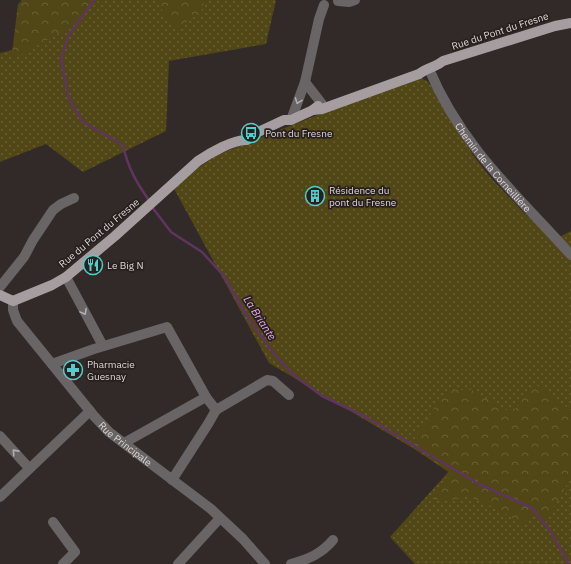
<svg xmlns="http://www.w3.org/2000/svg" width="571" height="564" viewBox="0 0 571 564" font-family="'IBM Plex Sans',sans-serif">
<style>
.grass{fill:url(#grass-dots)}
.forest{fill:url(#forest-crowns)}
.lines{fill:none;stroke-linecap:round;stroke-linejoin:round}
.stream{stroke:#5f3560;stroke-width:2.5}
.minor{stroke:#696466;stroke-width:10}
.major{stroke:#a59d9f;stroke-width:10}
.oneway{stroke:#b4afaf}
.labels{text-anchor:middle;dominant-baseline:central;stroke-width:3.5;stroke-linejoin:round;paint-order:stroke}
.street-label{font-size:10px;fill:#ddd7d6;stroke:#28201e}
.poi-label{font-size:10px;fill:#ddd7d6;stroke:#28201e;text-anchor:start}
.water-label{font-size:11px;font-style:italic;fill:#eba8ec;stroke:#28201e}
</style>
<defs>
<pattern id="grass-dots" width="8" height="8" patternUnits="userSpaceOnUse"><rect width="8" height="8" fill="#514616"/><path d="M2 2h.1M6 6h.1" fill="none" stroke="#6a6037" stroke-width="1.8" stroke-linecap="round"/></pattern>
<pattern id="forest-crowns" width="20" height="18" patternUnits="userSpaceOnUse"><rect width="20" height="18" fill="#514616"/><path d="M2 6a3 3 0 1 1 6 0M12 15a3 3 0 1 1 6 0" fill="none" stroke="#6a6037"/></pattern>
</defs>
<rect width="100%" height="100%" fill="#322a28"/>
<g class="grass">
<path d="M21 0H276L266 44 169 61 166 131 83 172 46 144 0 162V53L17 49Z"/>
<path d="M419 77 427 81 434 89 473 155 490 177 523 212 553 240 571 231V564H415L390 537 450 470 269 363 172 185 217 155 345 104Z"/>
</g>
<g class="forest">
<path d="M23 0H100L69 27 11 61 18 4Z"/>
<path d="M160 0H204L201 13 176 28 163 15Z"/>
<path d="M535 384 571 410V477L544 525 537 512 523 524 499 510 469 496 446 501 430 498 450 473 410 446 436 405 450 390H471L512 413Z"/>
</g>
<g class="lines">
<g class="stream">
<path d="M94 0 69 35 61 59 69 99 83 122 123 145C128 169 137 183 150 202"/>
<path d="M152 207 171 232 202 252 223 275 249 319 278 359 296 377 322 396 366 417 479 484 532 508 549 529 569 564"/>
</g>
<g class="minor">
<path d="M338 1 349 2 355 0"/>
<path id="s1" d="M429 69C461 146 517 195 571 255"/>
<path d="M305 82 322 104"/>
<path d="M291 120 305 82 319 19 324 5"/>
<path d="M66 277 103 346"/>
<path d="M0 287 24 257 33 240 53 210 61 204 74 198"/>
<path id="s2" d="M13 301V310L17 321 94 416 109 432 211 509 243 539 265 564"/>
<path d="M52 364 94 349 167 327 206 397 216 410 208 424 172 480"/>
<path d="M216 410 267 380 273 381 289 395"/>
<path d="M0 436 29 468"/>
<path d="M124 443 206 397"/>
<path d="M0 497 90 411"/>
<path d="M53 522 75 552 63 564"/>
<path d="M178 564 220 518"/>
<path d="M291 564C309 559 321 554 333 540"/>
</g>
<g class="major">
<path d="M313 110 322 109 419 74C427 68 436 67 443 61L555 26 571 23"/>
<path d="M253 138 256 133 284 120H291L313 110 318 106"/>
<path d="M0 295 13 301 52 285 66 277 115 236 198 161C210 153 234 139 247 140"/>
</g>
</g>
<defs><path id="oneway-chevron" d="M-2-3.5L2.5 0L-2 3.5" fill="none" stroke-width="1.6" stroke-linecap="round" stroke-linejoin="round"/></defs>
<g class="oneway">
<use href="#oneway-chevron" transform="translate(298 101) rotate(111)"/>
<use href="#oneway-chevron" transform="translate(84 312) rotate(62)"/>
<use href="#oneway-chevron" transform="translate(15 452) rotate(-132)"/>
</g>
<defs>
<symbol id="bus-ring" viewBox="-11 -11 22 22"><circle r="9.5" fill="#28201e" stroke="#53cdca" stroke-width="1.5"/><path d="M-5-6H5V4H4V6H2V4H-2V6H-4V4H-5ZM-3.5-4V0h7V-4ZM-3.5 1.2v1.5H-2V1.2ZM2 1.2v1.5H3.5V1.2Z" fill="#53cdca"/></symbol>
<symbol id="building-ring" viewBox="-11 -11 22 22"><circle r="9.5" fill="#28201e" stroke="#53cdca" stroke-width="1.5"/><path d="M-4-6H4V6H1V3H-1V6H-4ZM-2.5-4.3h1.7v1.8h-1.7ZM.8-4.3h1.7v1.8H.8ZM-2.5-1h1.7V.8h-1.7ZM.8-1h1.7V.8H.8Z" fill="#53cdca"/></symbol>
<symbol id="restaurant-ring" viewBox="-11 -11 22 22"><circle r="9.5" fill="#28201e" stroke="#53cdca" stroke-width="1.5"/><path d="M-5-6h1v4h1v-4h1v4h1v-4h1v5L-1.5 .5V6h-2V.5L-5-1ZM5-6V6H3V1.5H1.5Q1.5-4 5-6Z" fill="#53cdca"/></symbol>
<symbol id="pharmacy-ring" viewBox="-11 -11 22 22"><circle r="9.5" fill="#28201e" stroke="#53cdca" stroke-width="1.5"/><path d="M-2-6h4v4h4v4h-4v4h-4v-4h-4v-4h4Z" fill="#53cdca"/></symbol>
</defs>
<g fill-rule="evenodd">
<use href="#bus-ring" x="240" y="122" width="22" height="22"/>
<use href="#building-ring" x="304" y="185" width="22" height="22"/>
<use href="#restaurant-ring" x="82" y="254" width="22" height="22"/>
<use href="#pharmacy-ring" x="62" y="359" width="22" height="22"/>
</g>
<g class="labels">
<g class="street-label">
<text transform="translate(500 31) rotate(-18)">Rue du Pont du Fresne</text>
<text stroke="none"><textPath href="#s1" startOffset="118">Chemin de la Corneillière</textPath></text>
<text transform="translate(99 233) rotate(-40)">Rue du Pont du Fresne</text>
<text stroke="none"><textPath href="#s2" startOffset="185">Rue Principale</textPath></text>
</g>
<g class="poi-label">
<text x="265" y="133">Pont du Fresne</text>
<text x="329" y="190">Résidence du<tspan x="329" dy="12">pont du Fresne</tspan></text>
<text x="107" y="265">Le Big N</text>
<text x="87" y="364">Pharmacie<tspan x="87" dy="12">Guesnay</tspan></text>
</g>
<g class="water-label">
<text transform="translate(260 318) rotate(57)">La Briante</text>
</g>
</g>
</svg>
